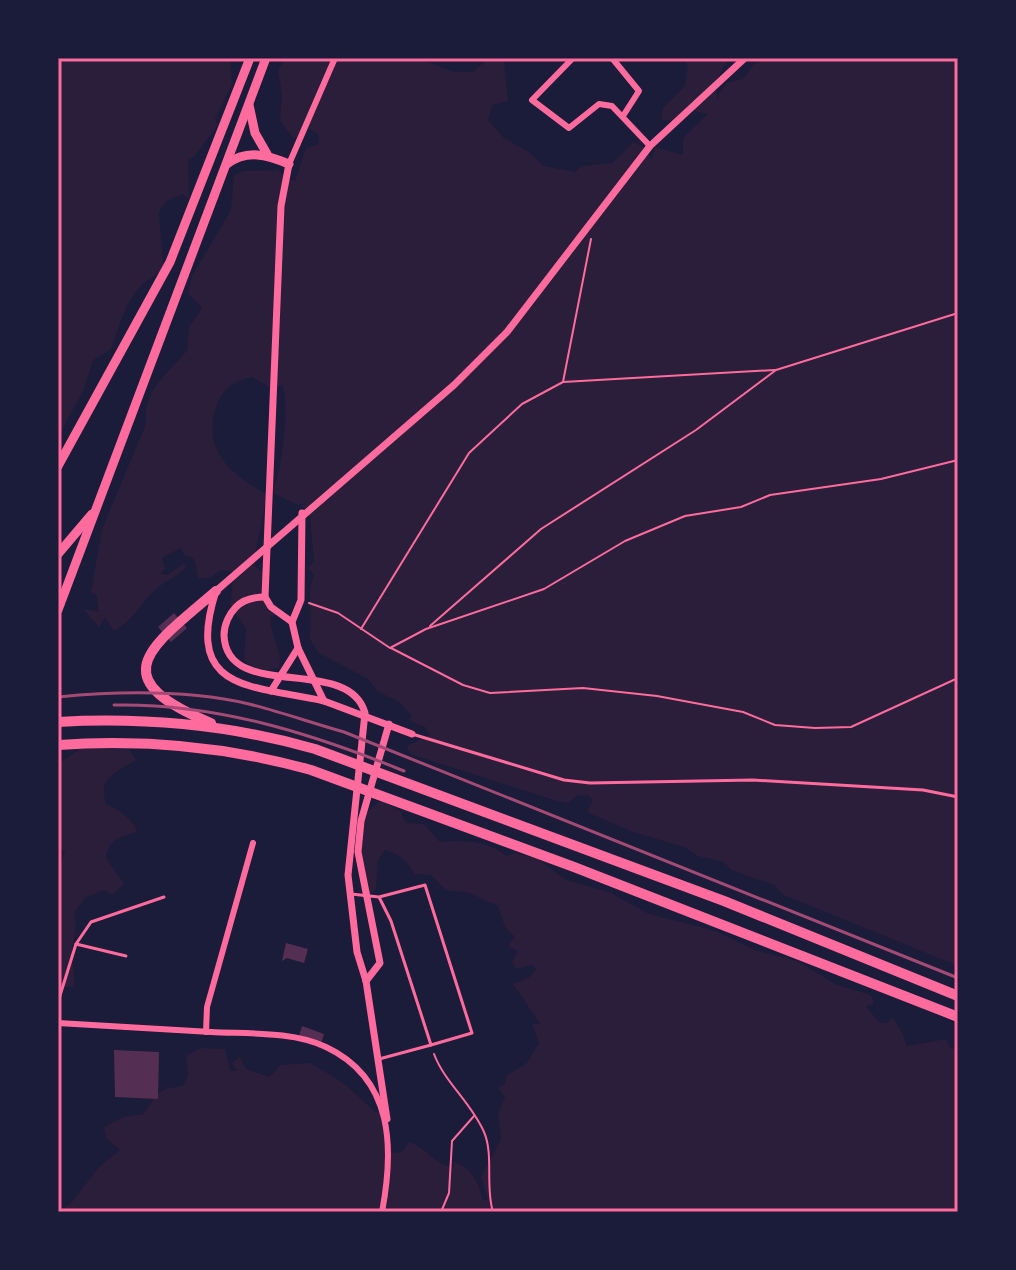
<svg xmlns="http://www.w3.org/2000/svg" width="1016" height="1270" viewBox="0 0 1016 1270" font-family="Raleway,sans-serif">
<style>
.green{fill:#2a1e3b}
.building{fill:#542f53}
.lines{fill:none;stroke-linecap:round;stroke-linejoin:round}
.path{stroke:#ff6b9d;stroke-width:2}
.service{stroke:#ff6b9d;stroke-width:3}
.minor{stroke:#ff6b9d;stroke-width:6}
.tertiary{stroke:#ff6b9d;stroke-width:7}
.primary{stroke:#ff6b9d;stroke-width:9}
.motorway{stroke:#ff6b9d;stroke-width:10}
.rail{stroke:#a44b75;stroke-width:3}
.neatline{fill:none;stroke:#ff6b9d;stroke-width:3}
</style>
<rect width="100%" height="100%" fill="#1b1b3a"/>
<g class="green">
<path d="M58 58H230L232 85 215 119 218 125 194 157 188 159 189 199 183 194 166 201 159 212 163 263 167 269C127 287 126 310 111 349L93 360 84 389 58 437Z"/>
<path d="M286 58H417L454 72H473L489 58H507L504 60 508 101 492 105 488 120 504 138 529 152 544 166 575 172 582 166 612 163 634 142 645 148 652 159 655 147 683 155V138L708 114 689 110 681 121 661 120 663 108 685 86 688 65 683 58H729L715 83 717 99 726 83 743 79 753 65 769 58H958V966L784 895 774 885 731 870 724 862 698 856 684 847 630 831 587 812 593 800 588 795 576 796 569 803 557 801 410 754 407 746 430 735 425 727 410 721 411 715 398 701 378 692 368 679 319 653 309 638C314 616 305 596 314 575L308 568 314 561 310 517 301 504 298 505 275 494 271 486 276 482C282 463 290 402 282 385L271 388 252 377C232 382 223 388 216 407 202 451 231 474 267 495L254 560 256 567 267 576 268 611 277 614 271 617C268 635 284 649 279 668L261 671 244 661 246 628 230 606 234 572 221 570 210 578H198L194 559 184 555 181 548 162 558 165 568 161 574 167 575 184 563 186 568C178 576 169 579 160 586 142 599 135 620 114 631L105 617 99 627 83 609 99 612 96 594 91 592 102 529 146 424C142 389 168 375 187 350L189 327 202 308 188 293 192 276 231 210 234 175 243 171 278 170 286 179 295 181 306 148 319 144 318 134 308 129 294 139 280 121 282 95 278 70Z"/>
<path d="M106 737 127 746 136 760C116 772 96 779 107 805 117 807 135 822 137 832 120 837 109 838 106 858L124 884 112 895 104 890 85 898 74 913C78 929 73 937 72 953 71 965 77 975 73 987H58V870L65 852 58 848V760L63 761 88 743Z"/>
<path d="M381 801 400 811 406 823 424 824 440 842C464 840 487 840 506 856L515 853 538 859 566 880 609 892 649 914 716 931 752 949 797 961 837 985 871 995 874 1004 866 1006 879 1022 887 1023 892 1017C899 1026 904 1035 907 1046L946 1039 951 1049 958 1048V1212H58L71 1203 98 1168 120 1150 106 1138 104 1127 123 1117 144 1114C158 1092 157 1089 183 1086L188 1075 186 1056 201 1048 225 1049 230 1071H237L232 1063 240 1057 246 1069 270 1077 280 1065 311 1063 346 1085 375 1112 382 1113 389 1125 392 1152 401 1153 409 1142C427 1147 433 1165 454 1167V1162C472 1167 479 1184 483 1201L488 1199 481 1177 501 1139 498 1113 505 1097 498 1088 505 1084 506 1076 527 1063 539 1043 532 1024H540L513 984 530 977 536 969 531 965 516 969 512 962 518 951 508 946 515 937 505 927 498 906 469 893 446 890 431 875 415 874C409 864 398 852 385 850L378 860 376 889 368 896 363 876 365 867 358 855 363 814Z"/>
</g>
<g class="building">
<path d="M174 613 187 628 171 642 158 627Z"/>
<path d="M286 943 308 949 304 963 287 958 282 961Z"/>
<path d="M302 1026 324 1034 321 1044 299 1036Z"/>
<path d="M114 1050 159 1052 158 1099 115 1097Z"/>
</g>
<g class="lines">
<g class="path">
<path d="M563 382 591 239"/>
<path d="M309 603 338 613 390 648 426 629 544 589 625 541 685 516 741 507 770 495 881 479 958 460"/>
<path d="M430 626 541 529 696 430 776 370 958 313"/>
<path d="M361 629 469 453 522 404 563 382 775 370"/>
<path d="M391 648 463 685 490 693 583 688 657 696 743 712 775 725 815 728 851 727 958 678"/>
<path d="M434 1054C445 1083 471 1102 484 1132 494 1155 485 1187 493 1212"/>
<path d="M441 1212 449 1193 452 1141 474 1116"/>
</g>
<g class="service">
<path d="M412 734 564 780 590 783 753 780 923 790 958 797"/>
<path d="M351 894 379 897 425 885 472 1033 431 1045 391 921 379 897"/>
<path d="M76 944 126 956"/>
<path d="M58 1002 76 944 91 922 164 897"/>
<path d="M379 1059 431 1045"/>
</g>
<g class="minor">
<path d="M573 58 532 100 569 128 599 104 612 106 650 146"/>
<path d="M612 58 639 91 623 116"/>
<path d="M289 164 335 58"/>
<path d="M58 1023C109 1026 160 1029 211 1032 247 1034 293 1031 326 1047 394 1079 394 1149 382 1212"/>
<path d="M206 1032 207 1007 253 843"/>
</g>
<g class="tertiary">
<path d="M289 164 281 206 265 597 271 607 292 622 298 648 324 701 412 734"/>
<path d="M265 597C254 597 244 599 236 607 229 614 224 625 224 635 226 703 349 654 365 713L348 875 357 952 366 981 387 1119"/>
<path d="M292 622 301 600 302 513"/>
<path d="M271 691 298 648"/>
<path d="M324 701C249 685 184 691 216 591L454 385 507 332 650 146 745 58"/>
<path d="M366 981 380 963 358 852 361 821 389 724"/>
</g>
<g class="primary">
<path d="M249 105 255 133 267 154"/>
<path d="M227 164C247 149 267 155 289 164"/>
<path d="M58 466 170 262 250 58"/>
<path d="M58 554 92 514"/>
<path d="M58 610 266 58"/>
</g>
<g class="motorway">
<path d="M58 722C146 717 231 725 315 749L724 901 958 996"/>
<path d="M211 723C100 677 151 647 216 591"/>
<path d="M58 745C144 739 229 747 311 770L574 867 958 1017"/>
</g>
<g class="rail">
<path d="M58 697C120 691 188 690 249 704 281 712 312 723 344 732L958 978"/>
<path d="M114 705C215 703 311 733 404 771"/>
</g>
</g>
<rect width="1016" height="1270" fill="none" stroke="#1b1b3a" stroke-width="120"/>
<rect x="60" y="60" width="896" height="1150" class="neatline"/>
</svg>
